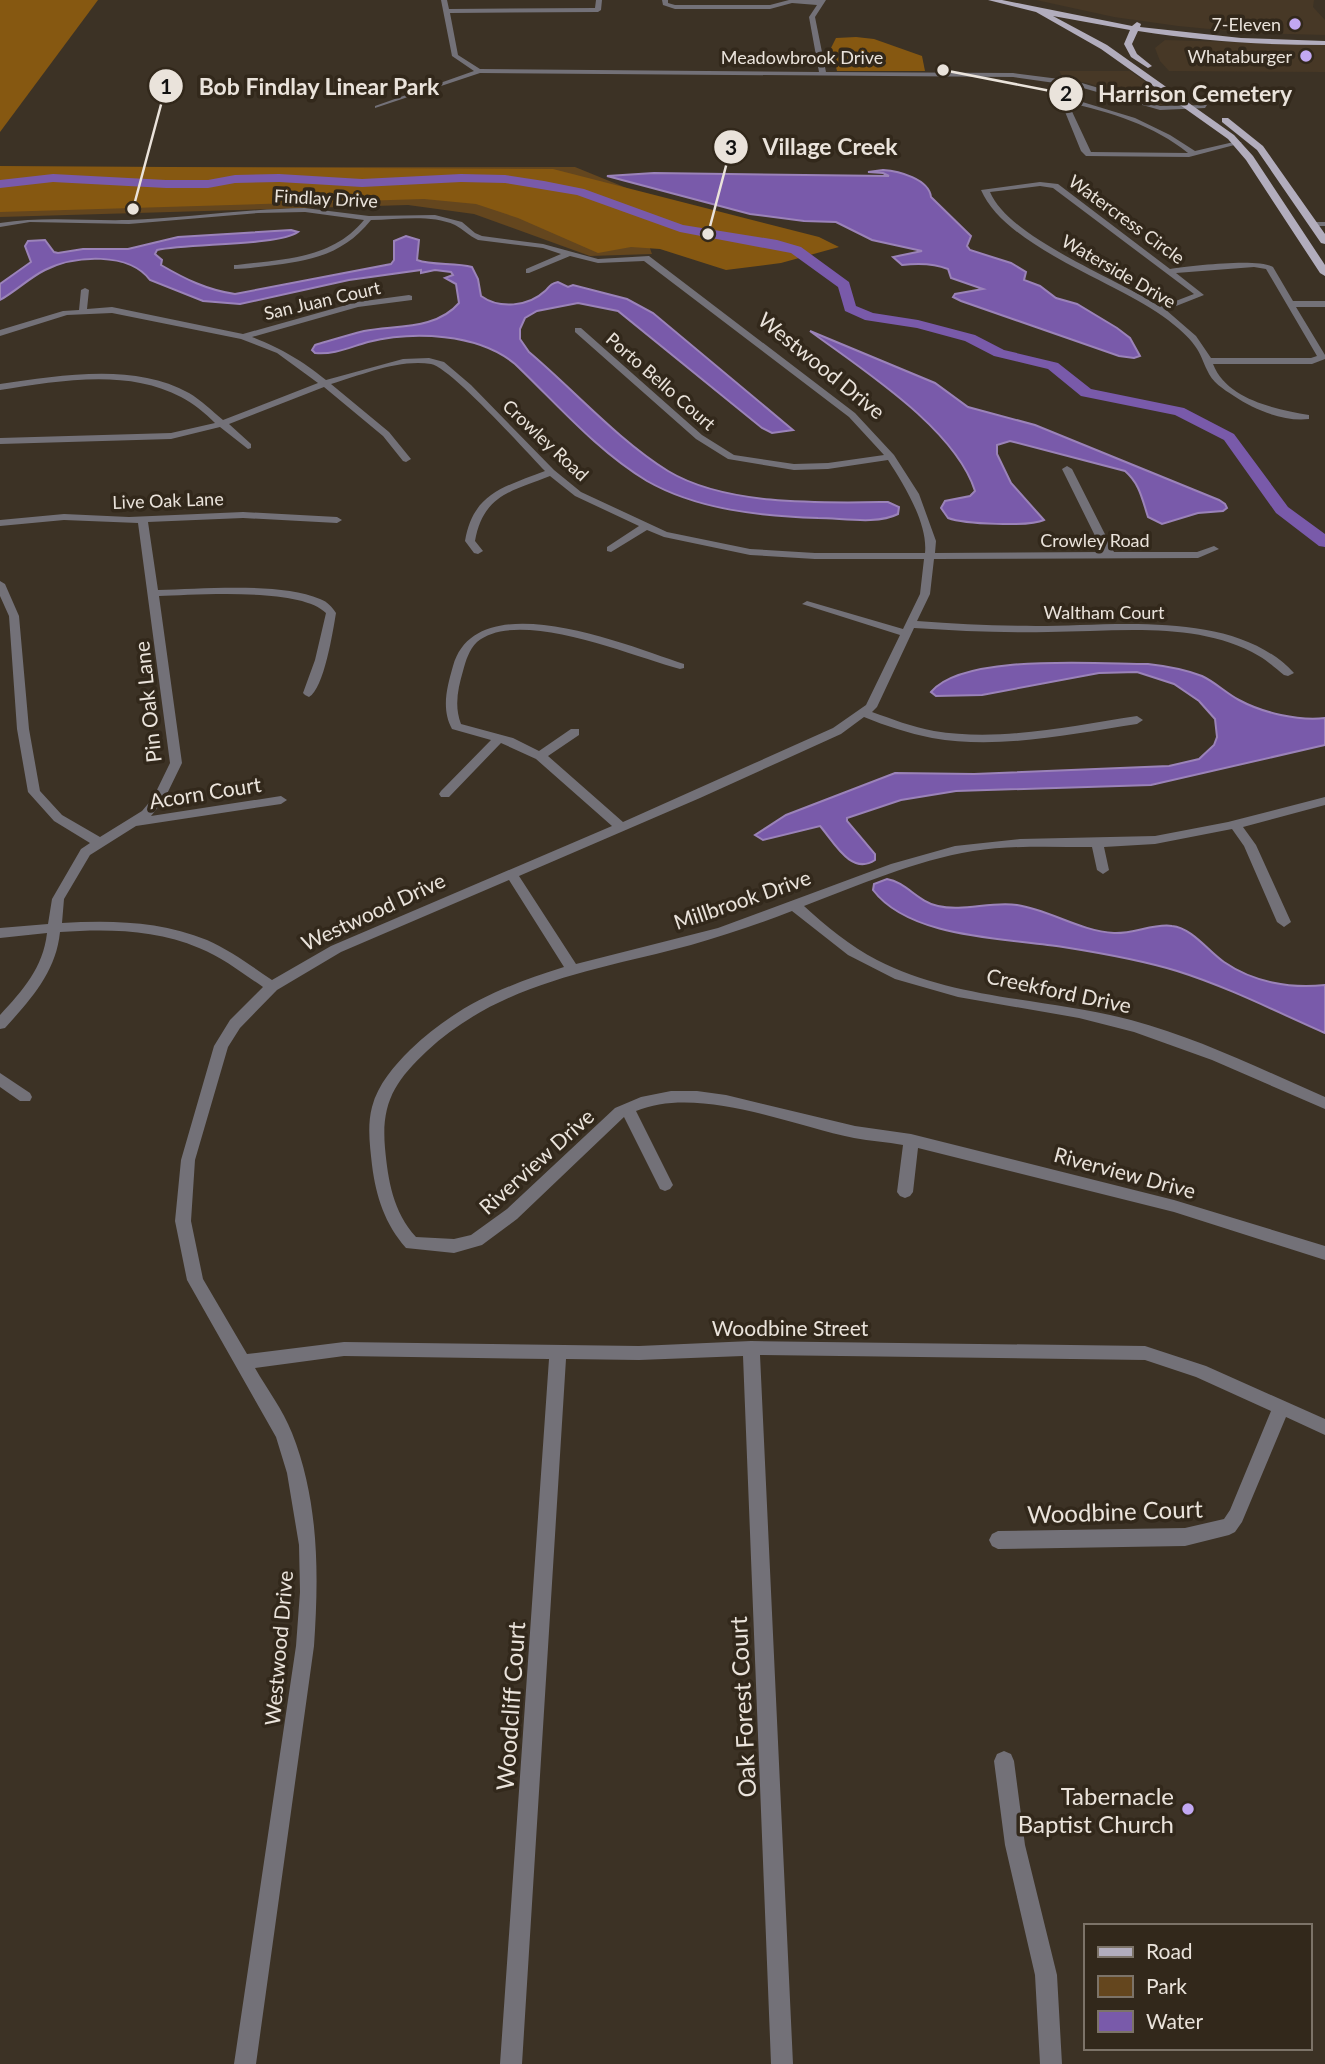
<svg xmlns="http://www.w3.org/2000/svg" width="1325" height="2064" viewBox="0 0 1325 2064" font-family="Lato,sans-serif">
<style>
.built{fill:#473826}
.green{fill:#64461e}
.forest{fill:#865811}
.water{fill:#795aaa;stroke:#9b83b9;stroke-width:2}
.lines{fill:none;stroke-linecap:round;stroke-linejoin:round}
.river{fill:#795aaa;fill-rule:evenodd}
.minor{fill:#737178;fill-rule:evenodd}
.major{fill:#b2adbd;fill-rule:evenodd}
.poi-dot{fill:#c2a8f2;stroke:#32281b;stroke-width:2.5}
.labels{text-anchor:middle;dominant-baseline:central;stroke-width:7;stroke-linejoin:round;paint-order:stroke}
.far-poi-label{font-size:18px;fill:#eae3db;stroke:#32281b;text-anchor:end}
.far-street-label{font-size:18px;fill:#eae3db;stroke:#32281b}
.street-label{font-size:21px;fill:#eae3db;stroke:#32281b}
.near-street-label{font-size:24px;fill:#eae3db;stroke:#32281b}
.near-poi-label{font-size:24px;fill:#eae3db;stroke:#32281b;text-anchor:end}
.leader{fill:none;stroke:#eae3db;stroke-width:2.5}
.callout-dot{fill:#eae3db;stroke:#32281b;stroke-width:2.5}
.mark-label{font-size:21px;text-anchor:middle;font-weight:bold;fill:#111}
.callout-label{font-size:23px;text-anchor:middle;font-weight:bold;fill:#eae3db;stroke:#32281b;stroke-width:7;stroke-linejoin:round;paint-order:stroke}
</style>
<rect width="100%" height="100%" fill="#3c3225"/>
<g class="built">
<path d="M1036 0H1314L1313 7 1325 20V35L1251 33 1178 26 1114 17Z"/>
<path d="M1165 40 1325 45V72L1169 71 1160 61 1155 48Z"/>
<path d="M1059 71H1130L1177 104 1156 105 1088 83 1064 79Z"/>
</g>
<path class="green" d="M0 167H575L629 189 652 254 590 256 474 214 408 205 0 217Z"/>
<g class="forest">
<path d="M0 0H98L0 132Z"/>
<path d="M856 37 874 39 922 56 925 71H837L831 48 836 38Z"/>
<path d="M0 166 553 169 819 237 839 247 781 263 726 270 660 249 631 247 598 253 518 218 476 204 424 199 0 212Z"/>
</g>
<g class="water">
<path d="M883 170C899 171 929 179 931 197L971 236 967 246 970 250 1011 263 1026 272 1024 280 1040 286 1056 298 1077 304 1117 328 1130 338 1140 356 1134 358 1119 356 961 301 953 297 955 294 983 289 951 278 948 269C933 263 918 263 902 265L893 257 922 251 872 240 836 222 804 221 750 214 607 176 654 173 889 176 883 173 868 172Z"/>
<path d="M291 230 298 232C278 246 189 243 157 250L155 254 162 260 161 265C185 279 207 290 235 294L391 264 394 260V241L406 236 419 240 417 260C433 266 455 262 472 267L478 279 481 296C499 309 528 307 545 291 550 286 550 284 558 282L568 287 573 285 627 299 653 313 793 430 772 433 762 428 618 311 578 303 537 311 525 318 520 329V339L529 352C574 390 618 440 668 471 726 506 822 503 888 502L899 507 898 514C877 525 842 518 818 518 761 516 698 510 647 481 597 451 557 404 515 364 478 333 413 331 368 342 350 347 334 355 315 353L312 350 315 345C332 340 348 335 364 331 396 325 436 330 459 303L456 284 445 278 453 275 451 272 435 270 421 273V270L349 280 240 304 203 301 150 280C129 252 75 255 45 270 29 278 16 291 0 300V284L31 262 25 246 28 241 45 240 54 252 58 253 83 249H128L178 237Z"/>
<path d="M810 331 935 383 968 407 1035 425 1219 500 1225 504 1227 508 1223 511 1198 513 1162 524 1148 517C1142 499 1140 484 1125 471L1010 441 997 445V454L1011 483 1044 520C1029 527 964 524 948 518L941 508 945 501 970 496 975 491C955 428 861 369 810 331Z"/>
<path d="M1148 664C1166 666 1184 669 1202 676 1215 682 1226 693 1239 700 1263 713 1298 721 1325 718V745L1151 785 956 791 901 800 847 818V821L875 854V860C851 876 834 842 820 826L763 840 755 835 786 815 895 773 974 774 1169 766 1199 759 1214 745 1217 737 1215 719 1199 701 1174 684 1137 672 1099 673 982 695 936 696 931 692C963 653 1098 664 1148 664Z"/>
<path d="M887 879C906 882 918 902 938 906 963 912 991 901 1017 905 1050 910 1080 931 1114 933 1133 934 1155 923 1172 926 1192 928 1208 951 1224 962 1253 982 1290 989 1325 985V1033C1277 1012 1228 987 1177 971 1141 960 1101 953 1063 947 1007 938 910 939 873 890L874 884Z"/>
</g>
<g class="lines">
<path class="river" d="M53 174 166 180H208L235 175 279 174 362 179 461 174 505 175 544 181 584 189 683 225 777 240 801 247 849 282 856 306 873 313 918 320 975 335 1004 350 1058 363 1091 389 1184 408 1234 434 1288 507 1325 534V547L1319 546 1276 513 1224 440 1175 415 1081 396 1048 369 994 356 965 341 917 328 865 320 845 311 838 287 791 253 680 232 577 195 505 183 461 182 362 187 279 182 235 183 208 188H166L53 182 0 188V180Z"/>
<g class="minor">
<path d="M441 0H447L449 9 595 8 596 0H602L601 10 598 12 450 13 458 55 480 69 819 72 809 17 817 5 792 3 770 9H675L663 5 662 0H668V3L675 5H770L789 0H826L815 17 826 72 1013 73 1075 81 1160 106 1207 105 1205 108 1160 110 1076 86 1066 97 1135 118 1170 135 1195 151 1238 141 1242 143 1189 157 1086 156 1081 151 1059 97 1069 85 1013 77 480 73 375 108V106L474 71 452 56ZM1068 103C1109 111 1155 126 1188 153L1091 152Z"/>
<path d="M1040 182 1058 184 1170 269C1193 266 1256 258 1273 267L1293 301H1325V307H1296L1325 355V359L1312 364H1213C1227 400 1276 409 1309 415V419C1284 422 1255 410 1234 396 1223 389 1212 382 1207 370 1203 362 1201 354 1195 346 1188 336 1178 328 1168 320 1119 282 1006 248 981 190ZM1040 186 1053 188 1194 294 1160 307C1117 278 1010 239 990 192ZM1254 267 1266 269 1317 356 1311 358H1211L1196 336 1166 310 1204 295 1176 273Z"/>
<path d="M305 208 369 216 435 215 462 222 475 233 482 236 543 244 598 259 649 256 855 413 894 455 919 494 936 541 935 553 1103 552 1062 469 1067 466 1072 469 1114 552H1197L1214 546 1219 549 1198 558 934 559 930 594 917 621C957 624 996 626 1036 626 1114 626 1235 609 1294 673L1288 676 1284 675C1276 669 1268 661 1259 656 1197 620 1116 632 1048 632 1004 633 959 631 914 628L877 707 872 712C892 719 912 727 934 731 1001 742 1070 726 1137 716L1143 720 1137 724C1070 734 999 750 932 738 908 733 886 726 864 717L841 734 700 798 519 876 576 964 718 928 891 864 955 846 1020 839 1155 836 1228 822 1325 797V805L1243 827 1256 845 1291 922 1284 927 1277 922 1244 846 1232 829 1155 844 1104 847 1109 870 1103 874 1097 870 1092 847C1052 847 1012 845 973 851 914 861 859 885 804 906 826 926 850 946 877 960 954 1000 1048 998 1131 1020 1198 1038 1261 1069 1325 1097V1109L1212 1060 1134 1032 1079 1018 958 997 895 979 848 955 792 911C759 924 725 935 691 945 598 970 501 982 427 1051 395 1081 381 1103 385 1148 388 1180 393 1212 416 1237L454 1239 471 1235 507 1209 615 1108 641 1097 671 1091H697L726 1095 855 1126 911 1134 1174 1200 1325 1246V1260L1174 1212 918 1148 913 1192 910 1196 905 1198 900 1196 897 1192 903 1145C887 1142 870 1141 854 1138 791 1125 698 1085 636 1111L673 1185 670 1189 665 1191 660 1189 624 1117 517 1219 482 1245 454 1253 406 1248C385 1224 376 1197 372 1165 370 1146 367 1126 372 1107 378 1084 394 1066 410 1050 457 1005 504 986 564 967L509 880 341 952 277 990 240 1028 228 1047 195 1160 191 1221 203 1279 247 1354 344 1342 639 1346 751 1341 1145 1346 1206 1366 1325 1419V1435L1286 1417 1242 1522 1235 1532 1229 1535 1185 1546 998 1549 992 1546 989 1540 992 1534 998 1531 1185 1528 1224 1519 1230 1510 1271 1411 1196 1377 1145 1360 760 1355 793 2064H771L743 1356 639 1360 566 1359 522 2064H500L549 1359 344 1356 255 1368C267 1389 283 1410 292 1433 319 1501 319 1574 314 1646L256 2064H234L296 1646 300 1592 299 1545 287 1473 276 1437 187 1280 175 1221 181 1160 214 1046 230 1020 263 987C242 973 222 957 199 948 155 929 106 929 60 932 56 972 31 999 5 1028L0 1029V1015C23 990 43 968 47 933L0 938V928L48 924 52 899 81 849 90 843 54 821 28 792 17 729 9 616 0 596V581L5 584 19 616 29 729 40 791 62 815 100 837 142 811 153 798 170 763 138 523 64 520 0 526V520L64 514 129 517 243 512 337 517 342 520 337 523 243 518 148 522 158 590C203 589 279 582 320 599 328 602 332 607 336 613 333 631 324 689 309 697L305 695 303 693 315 660 326 613C301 587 195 595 159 596L182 763 164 800 151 816 281 796 287 800 281 804 136 826 90 855 64 899 62 923C111 920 160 921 207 940 230 950 251 966 272 980L331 946 612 826 536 759 501 743 449 797H441L439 794 441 791 491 740 452 729C441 709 447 687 453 666 477 582 629 646 684 664V668L680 669C634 657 518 607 477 642 469 650 466 660 463 671 458 688 454 706 461 724L513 738 539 751 571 729H579V735L548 756 623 822 833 728 866 705 900 635 802 604 807 601 903 629 920 594 924 559H815L750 555 664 537 647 530 611 552 607 551V547L639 526 575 496 550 476C512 491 483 495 475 541L483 551 478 554 474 553 465 541C473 493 504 487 545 471 527 452 450 367 431 364 398 359 362 375 331 384L389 432 411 459 406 462 403 461 383 436 324 387 229 424 251 444V448L248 449 220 427 171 439 0 444V438L171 433 215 423C205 413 193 403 181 397 127 368 57 381 0 390V384C59 376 133 362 189 393 201 400 212 411 223 420L318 383 277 353 241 339 112 313 67 315 0 336V330L63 311 79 310 81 290 85 288 89 290 87 309 112 307 243 334 357 302 409 295 412 296V300L358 307 252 337C282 349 301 360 326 380L403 359 429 358 444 362 471 385 554 470 581 492 667 532 750 549 815 553H925C928 523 904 485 888 460L828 469 794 470 728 459 696 439 575 332V328H581L702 435 734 455 794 464 828 463 884 455 849 417 644 261 598 263 570 256 529 273H526V269L561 254 543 248 478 240C469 236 463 229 455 225 430 214 397 220 371 220 343 255 310 261 267 266 257 267 245 269 234 269V265H237C284 259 332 259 364 220L305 212 258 213 129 224 30 222 0 227V223C43 216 85 221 128 220 187 218 246 209 305 208Z"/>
<rect x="1310" y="222" width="15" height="4"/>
<path d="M0 1073 30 1093 32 1097 30 1101H20L0 1087Z"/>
<path d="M1004 1751 1011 1754 1014 1761 1025 1845 1057 1975 1062 2064H1040L1035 1975 1005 1845 994 1761 997 1754Z"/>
</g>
<g class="major">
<path d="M988 0H1002L1132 26 1137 22 1141 24 1140 27 1241 38 1325 41V45C1262 45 1200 41 1138 31L1132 44 1137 54 1152 66 1148 68 1131 57 1124 44 1130 30 1053 16 1107 45 1234 135 1253 156 1325 265V276L1320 273 1246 160 1228 139 1101 49 1036 12Z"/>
<path d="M1222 118H1228L1263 146 1325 234V244L1321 243 1257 150 1222 122Z"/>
</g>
</g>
<g class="poi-dot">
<circle cx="1295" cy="24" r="7"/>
<circle cx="1306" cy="56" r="7"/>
<circle cx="1188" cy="1809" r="7"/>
</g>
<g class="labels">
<g class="far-poi-label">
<text x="1281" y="24">7-Eleven</text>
<text x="1292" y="56">Whataburger</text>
</g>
<g class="far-street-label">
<text x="802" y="57">Meadowbrook Drive</text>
<text transform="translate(326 198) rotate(3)">Findlay Drive</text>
<text transform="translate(1127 219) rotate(36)">Watercress Circle</text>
<text transform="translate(1119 271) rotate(30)">Waterside Drive</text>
<text transform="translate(322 300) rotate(-13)">San Juan Court</text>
<text transform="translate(661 381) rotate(41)">Porto Bello Court</text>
<text transform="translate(546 440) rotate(43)">Crowley Road</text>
<text transform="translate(168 500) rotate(-2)">Live Oak Lane</text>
<text x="1095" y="540">Crowley Road</text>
<text x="1104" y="612">Waltham Court</text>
</g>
<g class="street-label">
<text transform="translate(822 365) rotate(39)">Westwood Drive</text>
<text transform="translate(147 702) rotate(-96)">Pin Oak Lane</text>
<text transform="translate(205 792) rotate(-9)">Acorn Court</text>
<text transform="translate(742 899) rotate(-19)">Millbrook Drive</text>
<text transform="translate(373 911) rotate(-25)">Westwood Drive</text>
<text transform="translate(1059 990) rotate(12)">Creekford Drive</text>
<text transform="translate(536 1161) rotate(-42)">Riverview Drive</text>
<text transform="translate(1125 1172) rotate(15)">Riverview Drive</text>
<text x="790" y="1327">Woodbine Street</text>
<text transform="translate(278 1648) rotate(-85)">Westwood Drive</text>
</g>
<g class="near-street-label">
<text transform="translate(1115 1511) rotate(-2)">Woodbine Court</text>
<text transform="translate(510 1706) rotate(-86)">Woodcliff Court</text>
<text transform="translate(742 1707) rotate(-93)">Oak Forest Court</text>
</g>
<g class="near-poi-label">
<text x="1174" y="1795">Tabernacle<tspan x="1174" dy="28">Baptist Church</tspan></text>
</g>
</g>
<path class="leader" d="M133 209L166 86M943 70L1066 94M708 234L731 147"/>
<g class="callout-dot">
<circle cx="133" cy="209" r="7"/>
<circle cx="943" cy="70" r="7"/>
<circle cx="708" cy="234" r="7"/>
<circle cx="166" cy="86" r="18"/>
<circle cx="1066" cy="94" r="18"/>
<circle cx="731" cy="147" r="18"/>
</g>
<g class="mark-label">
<text x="166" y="94">1</text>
<text x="1066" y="101">2</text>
<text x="731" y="155">3</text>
</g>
<g class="callout-label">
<text x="319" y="95">Bob Findlay Linear Park</text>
<text x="1195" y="102">Harrison Cemetery</text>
<text x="830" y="155">Village Creek</text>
</g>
<rect x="1084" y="1924" width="228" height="126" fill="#32281b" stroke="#7c7368" stroke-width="2"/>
<rect x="1098" y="1947" width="35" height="10" fill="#b2adbd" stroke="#7c7368" stroke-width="2"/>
<text x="1146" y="1959" font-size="21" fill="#eae3db">Road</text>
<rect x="1098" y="1976" width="35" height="21" fill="#64461e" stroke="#7c7368" stroke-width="2"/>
<text x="1146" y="1994" font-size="21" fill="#eae3db">Park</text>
<rect x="1098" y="2011" width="35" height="21" fill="#795aaa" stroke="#7c7368" stroke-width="2"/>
<text x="1146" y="2029" font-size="21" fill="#eae3db">Water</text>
</svg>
